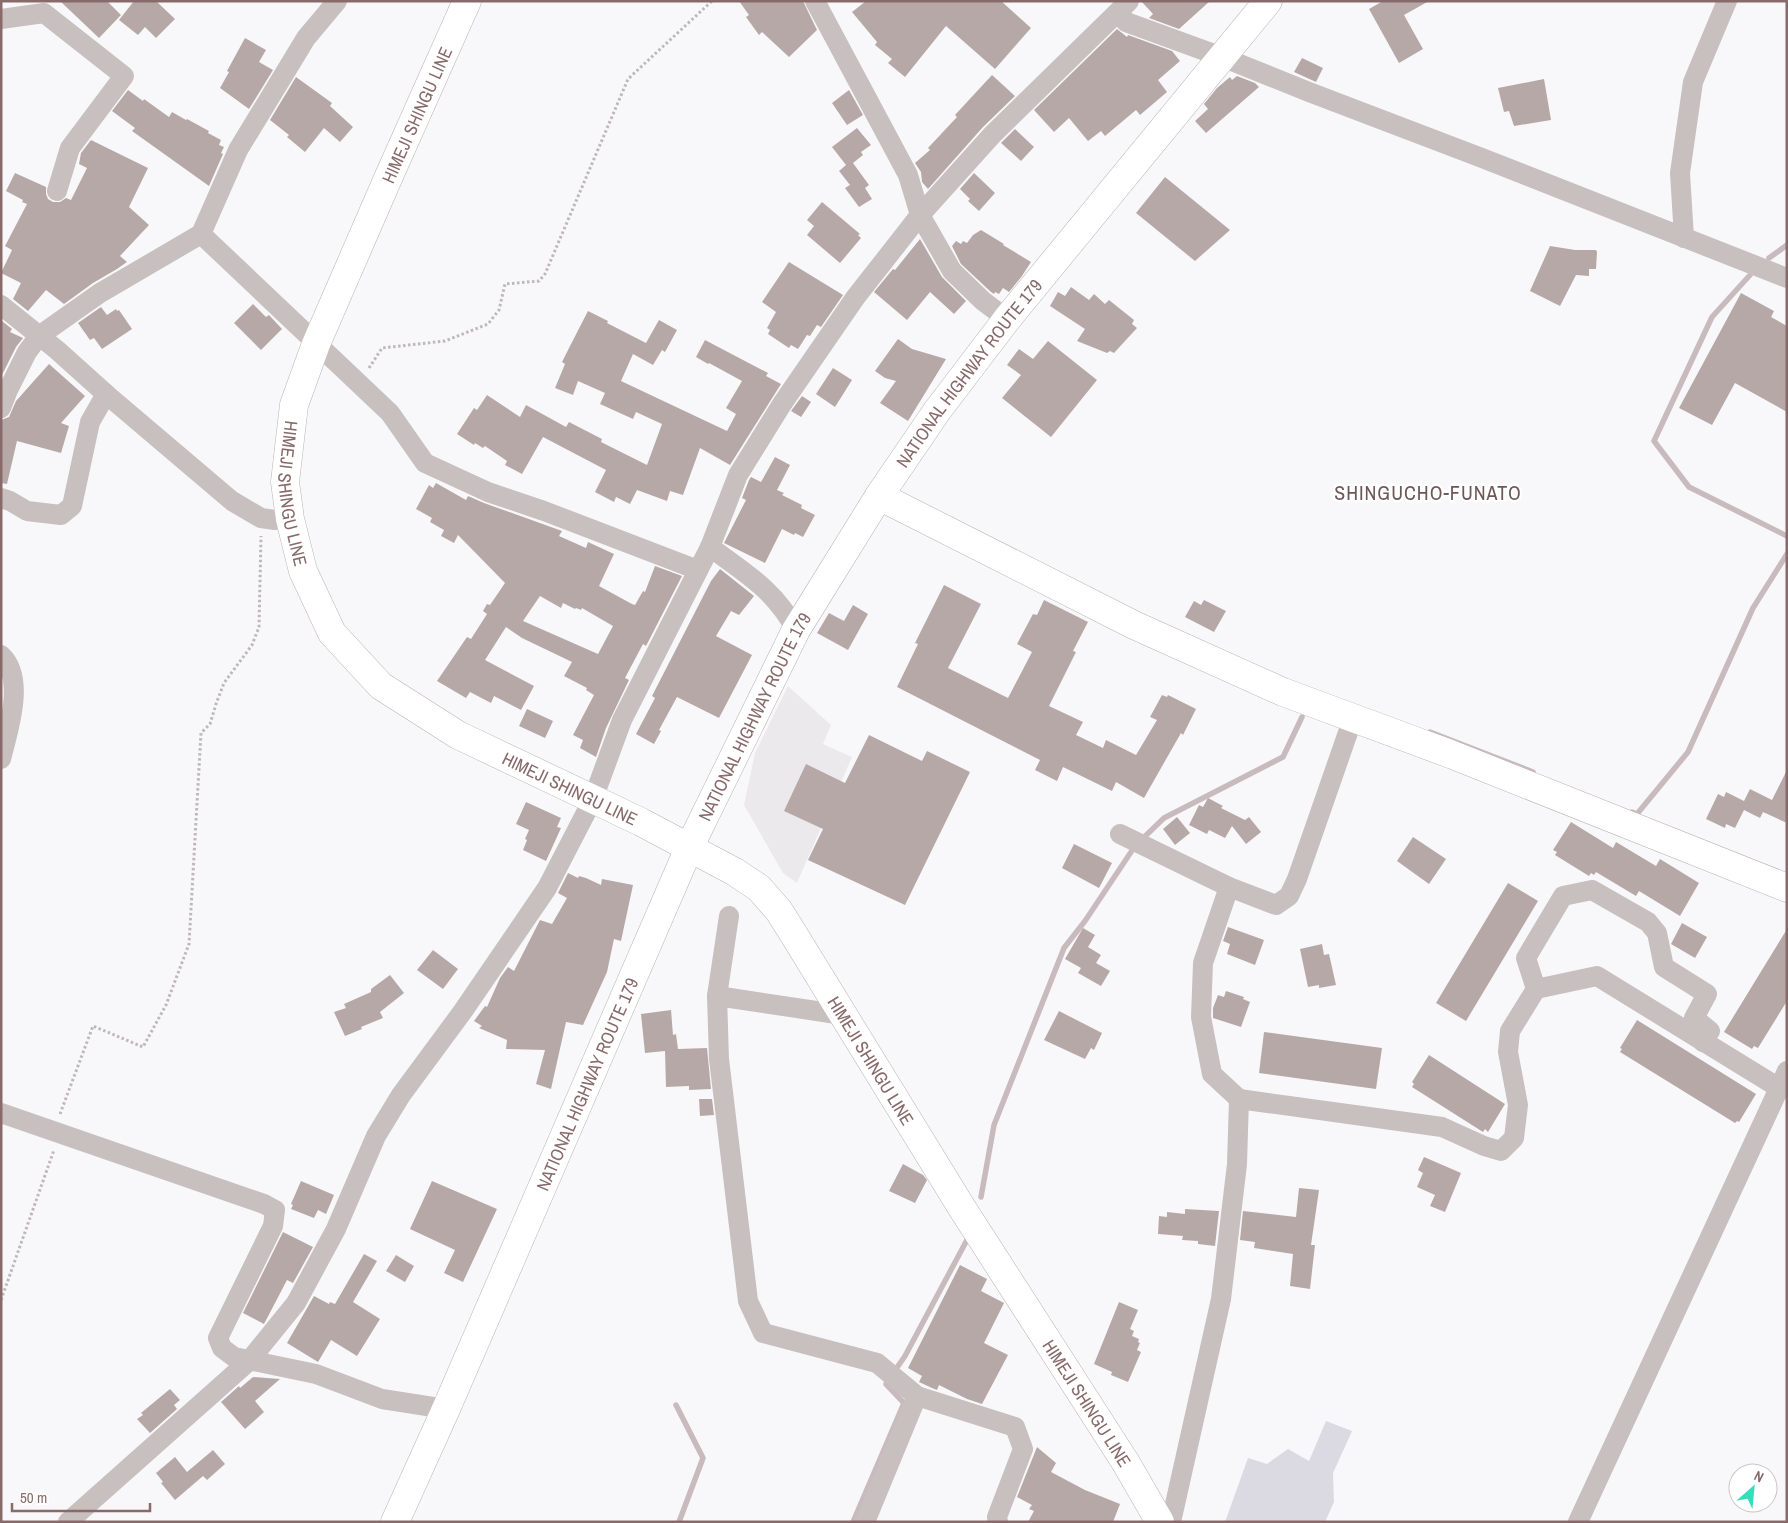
<svg xmlns="http://www.w3.org/2000/svg" width="1788" height="1523" viewBox="0 0 1788 1523" font-family="'Archivo Narrow',sans-serif">
<style>
.built{fill:#ebe9eb}
.green{fill:#dbd9e1}
.lines{fill:none;stroke-linecap:round;stroke-linejoin:round}
.stream{stroke:#c9bbbd;stroke-width:5.5}
.building{fill:#b7a8a8;fill-rule:evenodd}
.secondary-casing{stroke:#bdb1b1;stroke-width:29}
.highway-casing{stroke:#bbb3b3;stroke-width:29}
.path{stroke:#bfb8b8;stroke-width:3;stroke-dasharray:2.5 2.5;stroke-linecap:butt}
.street{stroke:#c8bfbf;stroke-width:20}
.secondary{stroke:#fff;stroke-width:28}
.highway{stroke:#fff;stroke-width:28}
.labels{text-anchor:middle;dominant-baseline:central;stroke-width:5;stroke-linejoin:round;paint-order:stroke}
.street-label{font-size:18px;fill:#886a6a;stroke:#fff}
.quarter-label{font-size:20px;letter-spacing:1px;fill:#6d5757;stroke:#fff}
</style>
<rect width="100%" height="100%" fill="#f8f8fa"/>
<path class="built" d="M788 686 831 725 823 744 852 757 797 883 783 873 744 805 755 753Z"/>
<path class="green" d="M1326 1421 1352 1431 1333 1473 1334 1502 1325 1522H1225L1248 1458 1267 1464 1288 1449 1309 1461Z"/>
<g class="lines">
<g class="stream">
<path d="M1769 258 1787 245"/>
<path d="M1750 275 1712 317 1654 441 1689 487 1787 536"/>
<path d="M1430 732 1533 772"/>
<path d="M1632 812 1637 814 1688 752 1753 608 1787 554"/>
<path d="M981 1197 994 1125 1064 948 1085 921 1135 846 1164 818 1283 757 1302 717"/>
<path d="M896 1369 905 1356 968 1238"/>
<path d="M676 1405 703 1458 679 1522"/>
<path d="M853 1522 904 1403 886 1384 888 1380"/>
</g>
</g>
<g class="building">
<path d="M60 1H107L121 15 99 38Z"/>
<path d="M134 1H156L175 19 156 38 145 27 138 35 119 20Z"/>
<path d="M739 1H803L817 30 789 57 762 32 759 35 746 17 749 15Z"/>
<path d="M866 1H1001L1031 28 995 69 946 26 905 77 888 63 892 59 875 45 877 42 852 12Z"/>
<path d="M1141 1H1210L1179 29 1149 18 1153 14Z"/>
<path d="M1383 1H1429L1404 15 1423 49 1399 63 1369 9Z"/>
<path d="M1117 29 1127 37 1128 35 1172 51 1180 61 1158 80 1167 92 1140 115 1136 110 1105 136 1101 131 1088 141 1069 118 1054 132 1034 110Z"/>
<path d="M245 38 266 50 259 62 273 70 249 109 220 88 229 72 227 71Z"/>
<path d="M1302 58 1323 68 1316 82 1294 72Z"/>
<path d="M992 75 1015 96 983 127 928 189 922 182 921 172 915 163 930 150 928 148 957 117 955 115Z"/>
<path d="M1237 76 1255 83 1259 87 1206 133 1195 121 1208 109 1204 104 1217 88 1230 77 1232 80Z"/>
<path d="M296 77 332 103 330 106 353 127 340 142 324 128 305 152 287 137 289 135 270 120Z"/>
<path d="M1544 79 1551 120 1514 126 1509 111 1504 112 1498 88Z"/>
<path d="M128 90 143 101 144 99 169 117 172 112 186 120 187 119 209 131 208 133 221 140 219 145 224 147 221 153 223 154 209 186 132 131 135 128 112 111Z"/>
<path d="M849 90 863 115 847 125 832 103Z"/>
<path d="M857 128 871 145 861 152 863 155 853 163 869 185 865 188 872 199 859 207 845 188 850 185 839 171 846 165 832 147Z"/>
<path d="M1015 129 1034 147 1021 161 1001 143Z"/>
<path d="M91 140 148 168 129 207 149 225 120 256 127 262 117 269 93 283 64 304 46 290 28 311 13 299 21 283 1 273 12 250 5 246 27 204 22 202 23 200 6 191 15 173 46 187V194L48 199 53 202H60L66 198 71 200 87 168 79 164 81 153Z"/>
<path d="M974 173 995 193 979 211 968 201 970 199 960 189Z"/>
<path d="M1165 177 1230 230 1195 261 1136 213Z"/>
<path d="M822 202 860 234 858 235 861 238 840 263 807 235 814 226 807 220Z"/>
<path d="M981 230 1004 244 1003 245 1031 262 1022 276 1009 292 1003 288 999 294 995 292 994 294 991 292 961 264 952 246 956 241 961 244 963 241 967 243 973 235Z"/>
<path d="M920 239 942 277 966 301 954 314 930 292 907 320 874 292 893 269 895 270Z"/>
<path d="M1550 246 1575 250H1596L1597 252 1596 269H1589V276L1576 275 1560 306 1530 291Z"/>
<path d="M789 262 843 295 821 327 817 325 810 336 807 335 798 349 791 345 789 348 768 334 770 330 767 328 776 312 762 302Z"/>
<path d="M1071 287 1089 300 1094 294 1105 304 1109 300 1134 320 1132 324 1137 328 1114 353 1110 351 1107 353 1077 341 1085 329 1050 306 1058 292 1065 296Z"/>
<path d="M1741 293 1774 311 1771 317 1787 326V412L1735 383 1712 425 1679 408Z"/>
<path d="M253 304 266 317 269 315 282 329 261 350 234 323Z"/>
<path d="M101 307 107 315 116 309 117 311 119 310 132 329 102 349 94 338 90 340 78 323Z"/>
<path d="M588 311 608 321 607 323 646 343 659 320 677 330 665 352 662 350 653 365 633 354 621 381 727 431 736 414 726 408 742 381 709 363 708 364 696 357 705 340 768 373 766 376 781 384 730 465 700 448 683 495 670 491 667 501 637 490 630 504 616 497 614 502 595 492 606 470 543 437 522 474 505 465 507 461 485 446 483 448 475 443 474 445 457 434 474 408 477 410 487 395 520 417 526 405 566 427 569 422 602 439 601 442 647 465 662 424 636 412 633 419 600 404 605 393 578 381 573 395 555 388 565 364 562 362 569 348Z"/>
<path d="M2 321 12 329 10 332 23 338 16 347 1 377Z"/>
<path d="M898 339 912 349 946 359 908 421 880 403 896 381 885 378 875 371Z"/>
<path d="M1048 341 1097 380 1051 437 1002 398 1021 375 1007 365 1019 349 1033 359Z"/>
<path d="M49 364 85 396 61 423 69 426 61 453 17 441 7 484 1 483V420L9 417 16 401Z"/>
<path d="M833 368 852 380 835 407 816 394Z"/>
<path d="M802 396 811 402 801 417 791 411Z"/>
<path d="M775 457 790 465 777 490 784 493 782 495 802 505 801 508 815 515 803 537 795 533 794 535 782 529 765 563 724 543 746 500 742 498 749 480 751 477 761 482Z"/>
<path d="M436 483 466 500 468 496 484 503 562 531 559 536 586 548 588 542 614 554 599 586 632 604 635 605 643 591 645 592 655 566 682 576 646 646 643 644 625 678 629 680 606 728 596 757 580 748 583 740 573 735 594 695 586 690 587 688 564 676 572 662 522 638 506 627 485 660 534 686 521 710 494 696 491 703 470 692 466 698 437 681 467 637 471 639 487 614 483 611 487 604 490 605 505 583 458 535 454 543 441 536 444 530 430 522 432 518 416 509 429 485 433 488ZM540 596 561 608 563 603 575 609 576 608 581 610 582 608 613 626 598 654 523 621Z"/>
<path d="M720 569 754 596 739 615 731 611 716 636 752 655 719 718 677 697 659 730 661 731 654 744 636 734 655 698 652 696 711 581Z"/>
<path d="M944 585 981 604 948 668 1008 698 1032 652 1017 644 1033 614 1037 615 1044 600 1088 622 1073 651 1076 652 1049 706 1083 722 1076 735 1103 748 1106 740 1136 755 1157 720 1150 717 1162 695 1167 697 1168 695 1196 709 1183 735 1181 733 1144 798 1116 782 1112 791 1063 767 1057 781 1035 770 1040 760 897 687 918 644 915 643Z"/>
<path d="M1204 600 1226 611 1214 632 1185 617 1194 601 1201 605Z"/>
<path d="M853 605 868 614 848 650 817 633 829 613 844 621Z"/>
<path d="M527 709 553 721 545 738 519 726Z"/>
<path d="M869 735 922 761 927 751 970 772 905 905 808 860 823 829 784 811 806 764 845 783Z"/>
<path d="M1787 770V823L1763 812 1760 818 1744 810 1735 828 1726 824 1725 828 1706 819 1718 794 1724 797 1726 792 1744 801 1750 789 1772 800Z"/>
<path d="M1208 798 1223 806 1221 808 1245 820 1249 817 1261 832 1246 844 1232 826 1225 838 1209 830 1207 834 1189 825 1199 805 1203 807Z"/>
<path d="M526 802 561 818 557 827 561 828 546 861 523 850 527 840 525 839 529 830 516 824Z"/>
<path d="M1177 817 1190 833 1175 845 1163 829Z"/>
<path d="M1571 822 1613 848 1616 842 1656 866 1660 859 1699 883 1680 916 1639 891 1636 896 1596 872 1594 875 1591 873 1589 876 1555 855 1557 852 1553 850Z"/>
<path d="M1413 837 1446 859 1429 884 1397 861Z"/>
<path d="M1074 844 1112 863 1099 888 1062 868Z"/>
<path d="M568 873 578 878 579 876 586 878 601 885 602 879 633 885 621 941 614 939 607 972 583 1025 566 1022 551 1089 536 1084 545 1050 506 1049 507 1040 479 1028 482 1026 474 1021 485 1006 487 1007 500 978 508 967 514 971 540 920 552 924 567 898 558 893Z"/>
<path d="M1508 883 1538 901 1466 1021 1436 1003Z"/>
<path d="M1682 923 1707 937 1695 958 1671 944Z"/>
<path d="M1228 927 1264 940 1255 965 1227 954 1230 944 1223 941Z"/>
<path d="M1083 928 1095 935 1088 947 1101 955 1096 963 1110 971 1101 986 1078 973 1081 968 1065 959Z"/>
<path d="M1787 929V1001L1758 1048 1754 1046 1752 1049 1724 1032Z"/>
<path d="M1322 944 1324 955 1329 954 1336 985 1319 988V985L1308 987 1300 949Z"/>
<path d="M433 950 458 969 443 989 417 970Z"/>
<path d="M390 975 404 993 380 1012 383 1018 361 1027 362 1029 345 1036 334 1012 346 1008 344 1004 371 992V989Z"/>
<path d="M1226 991 1244 997 1243 999 1250 1002 1241 1027 1213 1018V1008L1218 995 1224 997Z"/>
<path d="M671 1010 673 1035 676 1034 678 1049 707 1048 711 1089 689 1090V1086L666 1087 665 1051 645 1053 641 1014Z"/>
<path d="M1059 1011 1102 1033 1094 1050 1091 1048 1085 1059 1044 1040Z"/>
<path d="M1637 1020 1756 1094 1739 1122 1737 1121 1735 1123 1620 1052 1622 1049 1620 1048Z"/>
<path d="M1264 1032 1382 1048 1376 1089 1259 1073Z"/>
<path d="M1429 1055 1505 1104 1488 1132 1485 1129 1483 1132 1412 1087 1414 1084 1412 1082Z"/>
<path d="M699 1099H712L714 1115 700 1116Z"/>
<path d="M1424 1157 1461 1173 1445 1212 1430 1206 1435 1195 1417 1187 1423 1173 1418 1170Z"/>
<path d="M903 1164 923 1175 927 1180 915 1203 889 1191Z"/>
<path d="M301 1181 334 1195 326 1214 318 1210 314 1218 291 1209 293 1205 291 1204Z"/>
<path d="M432 1181 497 1209 463 1282 444 1273 455 1250 410 1229Z"/>
<path d="M1299 1188 1319 1190 1311 1245H1315L1310 1289 1290 1286 1293 1254 1254 1248 1255 1242 1240 1240 1243 1211 1296 1217Z"/>
<path d="M1185 1209 1219 1211 1215 1246 1198 1244V1241L1182 1240 1183 1236 1158 1234 1159 1216 1167 1217V1212L1185 1214Z"/>
<path d="M283 1232 313 1247 293 1283 287 1280 264 1324 243 1313Z"/>
<path d="M364 1254 377 1261 353 1302 380 1319 357 1356 331 1340 318 1362 287 1343 314 1296 329 1304 330 1302 335 1304Z"/>
<path d="M396 1255 414 1266 405 1282 386 1271Z"/>
<path d="M960 1265 987 1279 981 1291 1004 1303 984 1343 1008 1355 982 1404 967 1399 939 1385 937 1390 932 1388 919 1382 922 1376 908 1368Z"/>
<path d="M1119 1302 1138 1310 1130 1329 1134 1331 1132 1336 1139 1339 1138 1342 1140 1343 1137 1350 1141 1352 1128 1382 1111 1375 1112 1372 1094 1364Z"/>
<path d="M253 1377 280 1379 255 1401 264 1412 245 1429 221 1402 239 1386 240 1388Z"/>
<path d="M170 1389 180 1400 174 1405 177 1409 150 1433 137 1419 143 1415 141 1413Z"/>
<path d="M1037 1447 1056 1463 1051 1472 1085 1490 1120 1504 1113 1522H1028L1034 1511 1029 1509 1032 1505 1017 1497Z"/>
<path d="M213 1450 225 1464 207 1480 203 1476 175 1500 161 1483 163 1482 156 1473 175 1457 187 1472Z"/>
</g>
<g class="lines">
<defs>
<g id="secondary">
<path id="s1" d="M467 1 389 176 316 344 294 405 285 482 290 519 303 571 332 633 381 686 458 735 641 822 735 872 759 888 779 911 791 930 962 1208 1126 1463 1160 1522"/>
<path d="M879 496 1134 625 1283 692 1453 755 1787 888"/>
</g>
<g id="highway">
<path id="s2" d="M395 1522 446 1409 689 848 796 630 879 496 937 411 1007 319 1268 1"/>
</g>
</defs>
<use href="#secondary" class="secondary-casing"/>
<use href="#highway" class="highway-casing"/>
<g class="path">
<path d="M369 368 382 348 445 341 488 324 499 310 505 284 539 281 545 274 628 79 712 1"/>
<path d="M60 1114 93 1026 143 1047 166 1005 189 944 201 733 210 724 216 704 224 683 252 645 259 627 261 536"/>
<path d="M1 1300 54 1150"/>
</g>
<g class="street">
<path d="M815 1 908 175 920 215 952 271 983 301 1007 319"/>
<path d="M1119 12 1126 22 1222 57 1309 92 1482 158 1787 278"/>
<path d="M1 19 44 13 124 76 70 148 57 191"/>
<path d="M201 234 390 413 425 463 488 492 544 511 698 570"/>
<path d="M1684 238 1680 173 1693 82 1727 1"/>
<path d="M1 305 57 350 106 394 232 501 261 518 275 520 290 519"/>
<path d="M1 408 8 390 27 352 39 336 100 293 201 234 238 150 306 38 337 1"/>
<path d="M1 498 10 501 27 511 61 515 72 506 90 422 106 394"/>
<path d="M710 547C745 573 775 590 796 630"/>
<path d="M1 655C26 678 8 731 1 759"/>
<path d="M1120 834 1229 887 1203 963 1201 1017 1212 1074 1239 1099 1237 1164 1221 1299 1171 1522"/>
<path d="M1229 887 1276 905 1289 896 1297 879 1353 718"/>
<path d="M729 916 717 996 719 1059 748 1301 763 1333 877 1363 917 1396 1015 1427 1023 1449 997 1517 998 1522"/>
<path d="M1536 989 1526 958 1563 896 1592 890 1648 922 1657 933 1664 967 1707 994 1694 1018 1710 1031 1703 1042"/>
<path d="M717 996 843 1015"/>
<path d="M1239 1099 1442 1127 1484 1146 1501 1151 1514 1138 1518 1105 1508 1052 1510 1031 1536 989 1597 976 1779 1088"/>
<path d="M1 1113 264 1204 275 1210 273 1226 218 1338 222 1348 234 1357 316 1374 382 1399 446 1409"/>
<path d="M68 1522 249 1361 296 1303 336 1229 376 1136 401 1095 463 1011 547 888 593 799 622 720 710 547 738 475 782 404 855 298 920 215 992 135 1129 1"/>
<path d="M865 1522 917 1396"/>
<path d="M1578 1522 1787 1071"/>
</g>
<use href="#secondary" class="secondary"/>
<use href="#highway" class="highway"/>
</g>
<g class="labels">
<g class="street-label">
<text transform="translate(417 115) rotate(-66)">HIMEJI SHINGU LINE</text>
<text stroke="none"><textPath href="#s2" startOffset="1288">NATIONAL HIGHWAY ROUTE 179</textPath></text>
<text stroke="none"><textPath href="#s1" startOffset="529">HIMEJI SHINGU LINE</textPath></text>
<text stroke="none"><textPath href="#s2" startOffset="882">NATIONAL HIGHWAY ROUTE 179</textPath></text>
<text stroke="none"><textPath href="#s1" startOffset="964">HIMEJI SHINGU LINE</textPath></text>
<text stroke="none"><textPath href="#s1" startOffset="1384">HIMEJI SHINGU LINE</textPath></text>
<text stroke="none"><textPath href="#s2" startOffset="478">NATIONAL HIGHWAY ROUTE 179</textPath></text>
<text stroke="none"><textPath href="#s1" startOffset="1789">HIMEJI SHINGU LINE</textPath></text>
</g>
<g class="quarter-label">
<text x="1428" y="492">SHINGUCHO-FUNATO</text>
</g>
</g>
<rect width="1788" height="1523" fill="none" stroke="#886a6a" stroke-width="5"/>
<g transform="translate(1753 1488) rotate(27)"><circle r="24" fill="#ffffff" stroke="#cfc3c3"/>
<path d="M0-4L9 19L0 12L-9 19Z" fill="#33debb"/>
<text y="-8" font-size="14" font-weight="bold" text-anchor="middle" fill="#886a6a">N</text>
</g>
<path d="M12 1503v8h138v-8" fill="none" stroke="#886a6a" stroke-width="2.5"/>
<text x="20" y="1503" font-size="15" fill="#886a6a" stroke="#ffffff" stroke-width="4" paint-order="stroke">50 m</text>
</svg>
